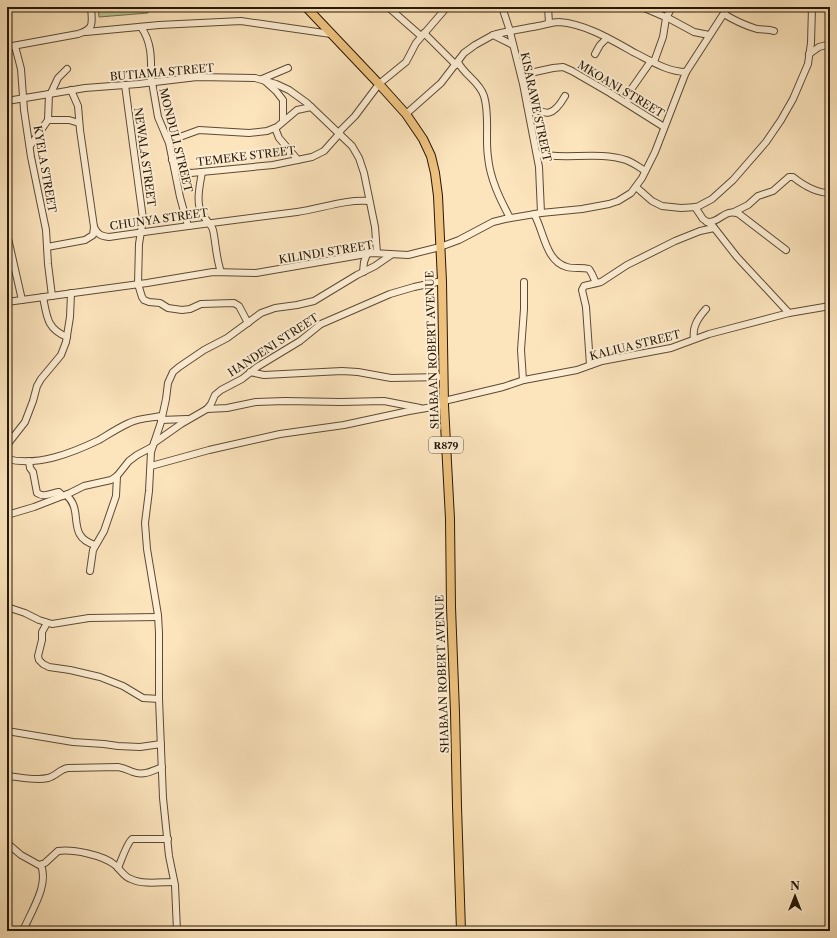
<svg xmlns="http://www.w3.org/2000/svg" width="837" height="938" viewBox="0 0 837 938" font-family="'Libre Caslon Text',serif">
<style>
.green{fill:#bcc593;stroke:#716e4c}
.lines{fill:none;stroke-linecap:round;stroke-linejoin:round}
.minor-casing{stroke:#5c4a34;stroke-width:8}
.major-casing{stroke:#261706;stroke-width:10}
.minor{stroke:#fdedd3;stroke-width:6}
.major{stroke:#eec27e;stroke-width:8}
.labels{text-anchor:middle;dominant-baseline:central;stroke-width:4;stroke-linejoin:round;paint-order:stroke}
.shield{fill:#fdedd3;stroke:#665744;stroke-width:1}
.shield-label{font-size:10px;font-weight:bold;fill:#261706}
.street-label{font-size:11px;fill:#261706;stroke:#fdedd3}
</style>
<rect width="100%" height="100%" fill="#fce4bc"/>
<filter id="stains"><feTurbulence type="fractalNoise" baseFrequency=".005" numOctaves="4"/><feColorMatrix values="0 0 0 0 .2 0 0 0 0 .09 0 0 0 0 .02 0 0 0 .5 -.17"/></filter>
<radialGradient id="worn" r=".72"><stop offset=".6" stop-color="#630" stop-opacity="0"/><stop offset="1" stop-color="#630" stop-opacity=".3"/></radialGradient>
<path class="green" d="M98 7H148V13L99 17Z"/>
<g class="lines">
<defs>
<g id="minor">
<path d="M388 7 421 36"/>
<path d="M502 7 509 28 523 84 539 167 541 213"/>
<path d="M548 7 549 23"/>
<path d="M642 7 670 19 694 32 709 35"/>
<path d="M724 14C732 19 747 26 757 29 763 30 768 29 774 31"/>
<path d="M141 27C153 44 151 62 151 82"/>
<path d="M86 32 159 25 241 21 331 34"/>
<path d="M424 33 456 65"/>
<path d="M493 35C508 31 522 29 538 26 545 25 552 22 559 22 586 24 612 40 635 53 651 61 668 72 686 72"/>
<path d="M15 46 21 69 24 110 31 157 46 230 48 264 52 296"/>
<path d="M7 47 78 34C95 29 92 23 91 7"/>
<path d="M595 54 600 45 607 38"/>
<path d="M809 54 819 47 830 44"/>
<path d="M458 62C464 75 479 81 484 96 490 116 485 137 488 157 490 179 500 199 510 218"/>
<path d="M654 62 663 37 666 18 672 7"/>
<path d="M521 75 553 68 563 67 572 71 610 93 664 127"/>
<path d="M262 79 288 68"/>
<path d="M265 81 276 91 283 100V121"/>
<path d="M152 82 158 117 169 143 180 197 188 226"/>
<path d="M125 85 143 219 139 244 138 284 142 297 144 300 149 302 160 303 168 308 182 310 190 309 201 304 234 303 239 306 248 323"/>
<path d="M71 90 78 106 80 130 94 227C98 235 101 236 109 237 171 228 234 220 297 212 320 209 345 199 369 201"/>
<path d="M51 93 58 78 67 69"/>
<path d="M7 101 85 88 138 84 197 77 255 78 276 84 289 90 307 103 352 146 359 158 364 173 375 227 377 253"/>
<path d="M627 103 630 91 651 61"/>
<path d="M527 105C547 116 553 117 565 96"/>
<path d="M406 114 441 83 464 53 475 45 493 35 513 45"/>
<path d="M48 120H69L79 123"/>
<path d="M275 128 279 138 298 160"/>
<path d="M339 132 355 116 379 84 406 62 416 43 447 7"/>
<path d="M166 135 177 138 199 130 249 133 267 131 277 127 297 110 311 107"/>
<path d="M30 146 48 120 49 94"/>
<path d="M537 154C566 160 598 151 626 160 634 163 639 167 645 171"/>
<path d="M172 160 185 171 191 173 273 165 312 157 324 151 340 133"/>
<path d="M202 172C200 184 196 201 201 212 204 219 211 223 213 230 216 244 216 258 221 272"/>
<path d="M636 187 652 201 662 206 681 208 697 207 712 199 733 180 766 142 781 120 793 99 808 64 811 43 812 7"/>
<path d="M695 207 703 219 712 225 737 257 789 313"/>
<path d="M734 212 748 205 758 196 773 191 789 177H793C803 185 816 193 830 193"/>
<path d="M534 214C544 231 545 261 567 267 574 269 582 267 589 269L592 274 596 283"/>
<path d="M707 222C721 223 723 208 739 214L786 250"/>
<path d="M7 234 22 300"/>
<path d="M47 247 85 240 93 235 94 227"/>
<path d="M363 272 364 262 367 254"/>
<path d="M43 297C47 317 47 329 67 337"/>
<path d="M7 302 147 283 213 272 256 273 372 253 408 255 440 247 459 240 493 222 505 219 541 213 582 209 609 204 618 201 631 193 642 178 655 152 686 72 728 7"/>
<path d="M694 339C692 327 698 318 706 309"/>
<path d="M590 365 586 307 582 290 584 286 601 282 627 265 675 241 700 231 714 228"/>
<path d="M250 372 264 375 342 371 358 372 391 378 444 377"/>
<path d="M523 380 521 350 524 309V282"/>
<path d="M444 401 503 387 524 380 577 370 602 361 671 348 709 334 789 313 830 306"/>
<path d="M207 409 227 408 256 402 285 401 341 402 384 401 420 408"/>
<path d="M161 420 187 419"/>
<path d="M154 443 181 424 207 409 211 404 215 395 221 390 242 379 257 367 300 341 321 324 390 294 414 287 442 281"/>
<path d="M7 445 25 422 33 401 37 386 41 379 61 355 66 342 70 317 71 293"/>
<path d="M7 459C37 467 72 453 99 440 109 434 118 428 129 423 139 418 151 418 162 416"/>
<path d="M29 461 30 468 33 472 37 493C44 498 51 493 59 492L63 496"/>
<path d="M151 466 209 450 280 434 344 425 409 411 444 405"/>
<path d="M66 495C85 510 65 536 95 545"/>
<path d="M7 515 34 507 70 493 84 486 111 480 117 476 129 461 137 455 152 447"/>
<path d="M90 571 93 550 104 531 116 496 117 476"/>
<path d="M7 607 25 613 39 620 52 624 89 618 158 617"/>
<path d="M47 623 42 632V640L38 656 39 660 43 664 49 667 70 670 100 677 123 686 143 698 159 699"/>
<path d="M7 731 73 742 104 744 118 746 140 747 161 744"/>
<path d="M7 776C20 777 36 781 48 778 56 776 60 769 68 768L118 767C124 768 128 770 133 772 143 776 153 771 162 767"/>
<path d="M7 843 21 855 39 865 45 863 58 851C73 849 103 855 115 865 120 869 124 877 131 879 143 885 161 882 174 882"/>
<path d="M118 868C121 861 127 843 132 839H168"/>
<path d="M23 931C31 911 49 886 41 865"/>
<path d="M177 931 175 885 169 856 163 798 159 699V633L158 615 147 549 145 523 149 491 151 452 161 422 166 399 168 383 173 372 179 367 204 350 227 338 261 313 275 308 297 305 314 301 357 275 375 266 391 255"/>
</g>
<path id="major" d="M306 7 379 84 406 114 423 139 431 156 435 173 438 196 442 281 444 405 450 519 451 607 455 712 457 806 461 931"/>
</defs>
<use href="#minor" class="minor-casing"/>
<use href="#major" class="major-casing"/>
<use href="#minor" class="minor"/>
<use href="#major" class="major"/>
</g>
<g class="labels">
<rect class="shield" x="429" y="437" width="34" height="16" rx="3"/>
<g class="shield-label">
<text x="446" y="445">R879</text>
</g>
<g class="street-label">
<text transform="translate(162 72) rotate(-5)">BUTIAMA STREET</text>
<text transform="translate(621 89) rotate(31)">MKOANI STREET</text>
<text transform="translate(536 107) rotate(78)">KISARAWE STREET</text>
<text transform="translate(176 140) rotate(76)">MONDULI STREET</text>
<text transform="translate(246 156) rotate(-7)">TEMEKE STREET</text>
<text transform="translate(145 157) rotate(82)">NEWALA STREET</text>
<text transform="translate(45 169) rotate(80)">KYELA STREET</text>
<text transform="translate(159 219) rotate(-8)">CHUNYA STREET</text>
<text transform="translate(326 252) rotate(-9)">KILINDI STREET</text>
<text transform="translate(273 345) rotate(-33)">HANDENI STREET</text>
<text transform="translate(635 345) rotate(-14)">KALIUA STREET</text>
<text transform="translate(432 350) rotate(-92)">SHABAAN ROBERT AVENUE</text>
<text transform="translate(442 674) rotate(-92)">SHABAAN ROBERT AVENUE</text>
</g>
</g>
<rect width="837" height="938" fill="none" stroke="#fce4bc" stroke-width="24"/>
<rect x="8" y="8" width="821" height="922" fill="none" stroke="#261706" stroke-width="2"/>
<rect x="12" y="12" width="813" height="914" fill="none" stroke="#261706"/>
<g transform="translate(795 896)" stroke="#fdedd3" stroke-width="3" paint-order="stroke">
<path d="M0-3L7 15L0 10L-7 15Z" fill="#261706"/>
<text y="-6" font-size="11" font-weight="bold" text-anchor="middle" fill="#261706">N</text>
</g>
<rect width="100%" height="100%" filter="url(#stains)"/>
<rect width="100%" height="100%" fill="url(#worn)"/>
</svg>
